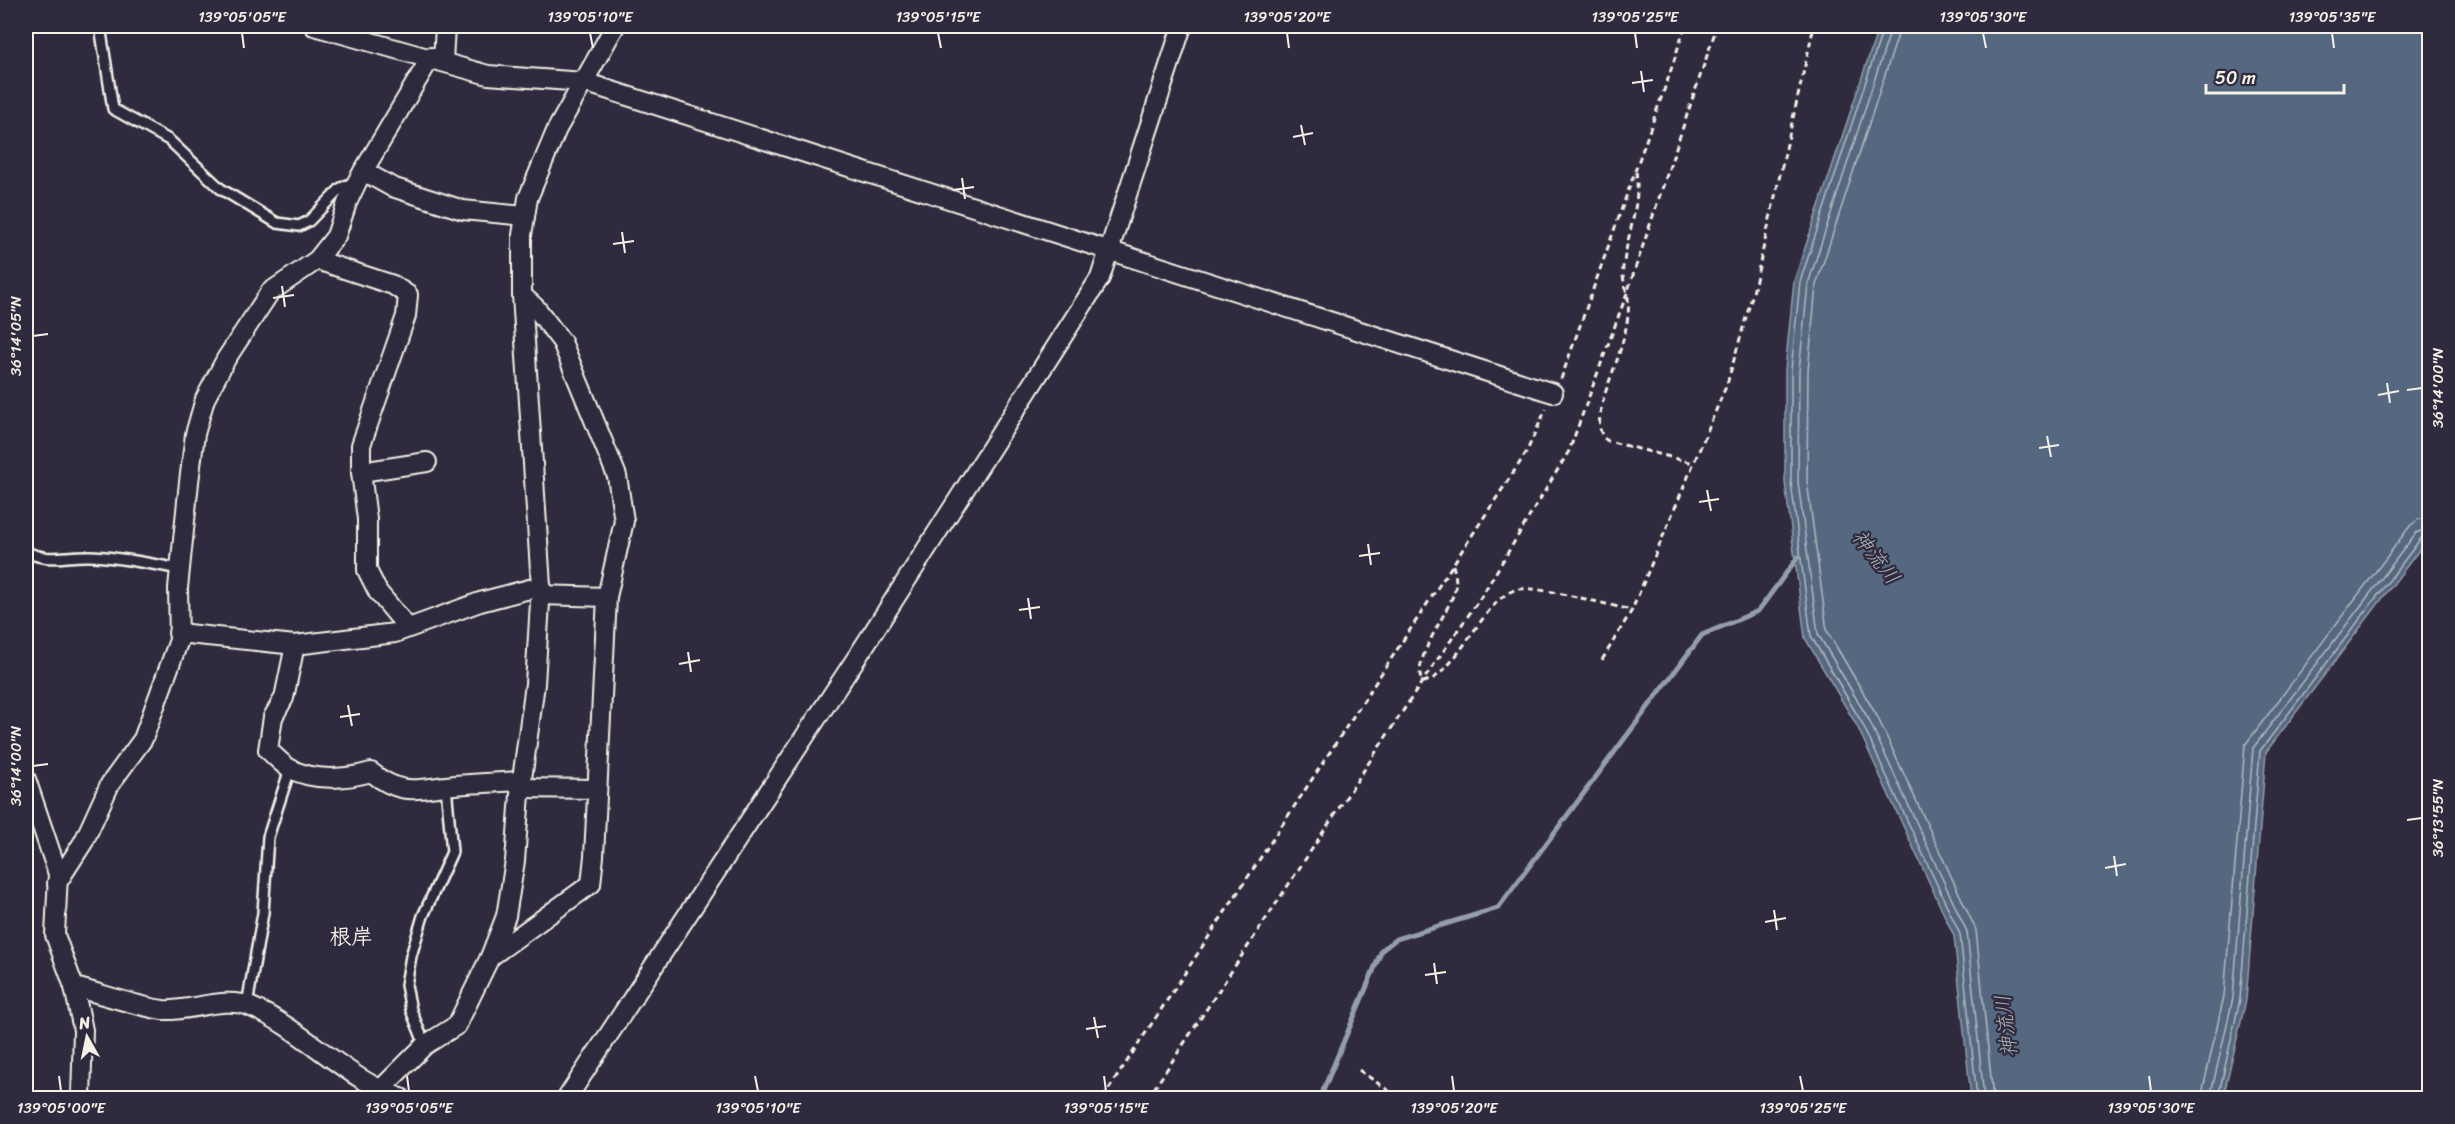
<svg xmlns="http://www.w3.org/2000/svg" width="2455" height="1124" viewBox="0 0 2455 1124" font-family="Sriracha,'Klee One',sans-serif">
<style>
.water{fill:#556780;stroke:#959eaa;stroke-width:1.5}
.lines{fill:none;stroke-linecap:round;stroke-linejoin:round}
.shore{stroke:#b4babe;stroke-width:1.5}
.stream{stroke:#959eaa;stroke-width:5}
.lane-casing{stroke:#f4f1e8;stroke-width:14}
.street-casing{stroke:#f4f1e8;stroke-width:22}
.path{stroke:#f4f1e8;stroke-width:3;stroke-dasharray:6 4.5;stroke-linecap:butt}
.lane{stroke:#2f2a3d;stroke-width:9}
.street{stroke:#2f2a3d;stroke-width:18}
.ticks{fill:none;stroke:#f4f1e8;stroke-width:2}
.labels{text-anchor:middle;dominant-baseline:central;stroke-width:4.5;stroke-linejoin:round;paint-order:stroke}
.water-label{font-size:21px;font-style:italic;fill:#acb3b9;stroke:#2f2a3d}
.quarter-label{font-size:22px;font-weight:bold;fill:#f4f1e8;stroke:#2f2a3d}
.neatline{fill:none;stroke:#f4f1e8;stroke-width:2}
.ticks-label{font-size:15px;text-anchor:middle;fill:#f4f1e8}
</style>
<rect width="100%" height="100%" fill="#2f2a3d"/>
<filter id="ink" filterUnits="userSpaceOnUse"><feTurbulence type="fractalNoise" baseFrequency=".0167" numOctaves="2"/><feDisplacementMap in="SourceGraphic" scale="12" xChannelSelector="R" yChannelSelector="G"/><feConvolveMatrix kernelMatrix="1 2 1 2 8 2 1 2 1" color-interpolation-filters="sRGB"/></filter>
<g filter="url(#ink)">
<path class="water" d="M1879 26H2429V537L2266 752 2246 1000 2223 1098H1971L1954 936 1857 726 1805 638 1785 482V370L1794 281Z"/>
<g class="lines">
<g class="shore">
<path d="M1884 26 1800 282 1791 370V482L1811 636 1862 723 1960 934 1977 1098"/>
<path d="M1892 26 1808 284 1799 371 1798 482 1818 634 1869 720 1967 932 1984 1098"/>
<path d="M1901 26 1816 285 1808 371 1807 481 1827 631 1877 716 1976 930 1993 1098"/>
<path d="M2201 1098 2224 996 2245 745 2410 526 2419 519 2430 518"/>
<path d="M2210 1098 2233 998 2253 748 2416 533 2430 527"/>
<path d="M2218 1098 2240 999 2260 751 2422 537 2430 534"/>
</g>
<path class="stream" d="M1320 1098 1382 950 1396 939 1498 908 1702 635 1758 611 1798 557"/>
<defs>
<g id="lane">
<path d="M100 26 113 109 169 140 221 189 277 223 299 226 309 221 341 188 356 181"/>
<path d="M26 552C53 563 63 555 90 556 121 557 150 564 180 569"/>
<path d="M247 1005 263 913 268 837 290 769"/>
<path d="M425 1045 411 1010 406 985 411 956 423 916 452 852 446 786"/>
</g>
<g id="street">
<path d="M314 26 488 75 584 82 1553 393"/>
<path d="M443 61 445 26"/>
<path d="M363 171 392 187 463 210 525 216"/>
<path d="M317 260 393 285 408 295 406 316 361 445V472L367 519V570L378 592 408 628"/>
<path d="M361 472 427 462"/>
<path d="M540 595 607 597"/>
<path d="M178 633 295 645 395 633 480 602 541 586"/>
<path d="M295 645 284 698 273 717 268 750C275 756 282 764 289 768 313 782 347 779 371 772 403 798 419 788 455 785 477 783 499 782 521 781"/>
<path d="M26 779 58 874 55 935 74 987 83 1030 81 1098"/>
<path d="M520 788 596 789"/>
<path d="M57 883 84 841 110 784 143 739 179 640 178 588 189 482 195 434 205 399 226 359 270 292 317 260 336 236 347 203 358 180 431 57"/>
<path d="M490 957 591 884 594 856 607 597 624 521 617 476 562 342 536 308 522 295"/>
<path d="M74 987C103 994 134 1006 163 1010 188 1012 225 996 249 1006 304 1029 345 1079 401 1098"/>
<path d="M372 1098 425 1045 457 1025 490 957 506 916 515 861 520 794 535 684 541 586 522 295V235L528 198 557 129 615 26"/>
<path d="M567 1098 863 648 1100 278 1182 26"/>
</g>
</defs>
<use href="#lane" class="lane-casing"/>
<use href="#street" class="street-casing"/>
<g class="path">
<path d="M1636 172C1641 203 1628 232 1624 262 1621 274 1624 281 1627 293 1632 314 1623 341 1617 360 1611 379 1587 429 1608 441L1693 463"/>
<path d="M1561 379 1669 76 1685 26"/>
<path d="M1453 565C1455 573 1457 580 1455 589 1450 612 1411 659 1422 682 1455 680 1485 593 1519 589 1541 586 1607 605 1632 610"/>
<path d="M1602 660 1632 610 1727 384 1753 293 1814 26"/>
<path d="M1359 1070 1399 1098"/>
<path d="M1103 1098 1526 453 1546 409"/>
<path d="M1148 1098 1422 682 1481 597 1569 451 1627 293 1717 26"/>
</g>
<use href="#lane" class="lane"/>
<use href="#street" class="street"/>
</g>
</g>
<path class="ticks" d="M242 33 244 48M590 33 593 48M938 33 941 48M1287 33 1289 48M1635 33 1637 48M1983 33 1986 48M2332 33 2334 48M1641 71 1644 92M1632 83 1653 80M1301 125 1305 145M1293 137 1313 133M962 178 965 199M953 190 974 187M622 232 625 253M613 244 634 241M282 286 285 307M273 298 294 295M33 336 48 334M2387 383 2390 403M2407 390 2422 388M2378 395 2399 391M2047 436 2051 457M2039 448 2059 445M1707 490 1711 511M1699 502 1719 499M1368 544 1371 565M1359 556 1380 553M1028 598 1031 619M1019 610 1040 607M688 652 691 672M679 664 700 660M348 705 352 726M340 717 360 714M33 766 48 764M2407 820 2422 818M2114 856 2117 876M2105 868 2126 864M1774 910 1777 930M1765 922 1786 918M1434 963 1437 984M1425 975 1446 972M1094 1017 1098 1038M1086 1029 1106 1026M59 1076 61 1091M407 1076 409 1091M755 1076 758 1091M1104 1076 1106 1091M1452 1076 1454 1091M1800 1076 1803 1091M2149 1076 2151 1091"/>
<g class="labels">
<g class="water-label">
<text transform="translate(1876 557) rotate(52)">神流川</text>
<text transform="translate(2006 1026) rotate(-97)">神流川</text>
</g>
<g class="quarter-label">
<text x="351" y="936">根岸</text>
</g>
</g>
<rect width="2455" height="1124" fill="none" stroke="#2f2a3d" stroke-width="66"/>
<g transform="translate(87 1037) rotate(351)" stroke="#2f2a3d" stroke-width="4.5" paint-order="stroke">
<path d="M0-4.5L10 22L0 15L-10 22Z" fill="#f4f1e8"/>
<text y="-9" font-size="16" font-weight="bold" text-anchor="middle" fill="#f4f1e8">N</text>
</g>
<path d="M2206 84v9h138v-9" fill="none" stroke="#f4f1e8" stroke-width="3"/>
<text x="2215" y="84" font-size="18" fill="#f4f1e8" stroke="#2f2a3d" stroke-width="4.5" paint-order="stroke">50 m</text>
<rect x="33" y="33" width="2389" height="1058" class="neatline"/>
<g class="ticks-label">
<text x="242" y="22">139°05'05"E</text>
<text x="590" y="22">139°05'10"E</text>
<text x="938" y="22">139°05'15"E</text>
<text x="1287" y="22">139°05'20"E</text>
<text x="1635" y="22">139°05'25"E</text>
<text x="1983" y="22">139°05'30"E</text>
<text x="2332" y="22">139°05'35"E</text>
<text transform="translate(16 336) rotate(-90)" y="5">36°14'05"N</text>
<text transform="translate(2438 388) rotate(-90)" y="5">36°14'00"N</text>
<text transform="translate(16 766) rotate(-90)" y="5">36°14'00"N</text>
<text transform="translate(2438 818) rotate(-90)" y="5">36°13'55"N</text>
<text x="61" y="1113">139°05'00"E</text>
<text x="409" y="1113">139°05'05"E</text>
<text x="758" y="1113">139°05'10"E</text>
<text x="1106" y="1113">139°05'15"E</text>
<text x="1454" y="1113">139°05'20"E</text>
<text x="1803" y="1113">139°05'25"E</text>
<text x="2151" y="1113">139°05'30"E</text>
</g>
</svg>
